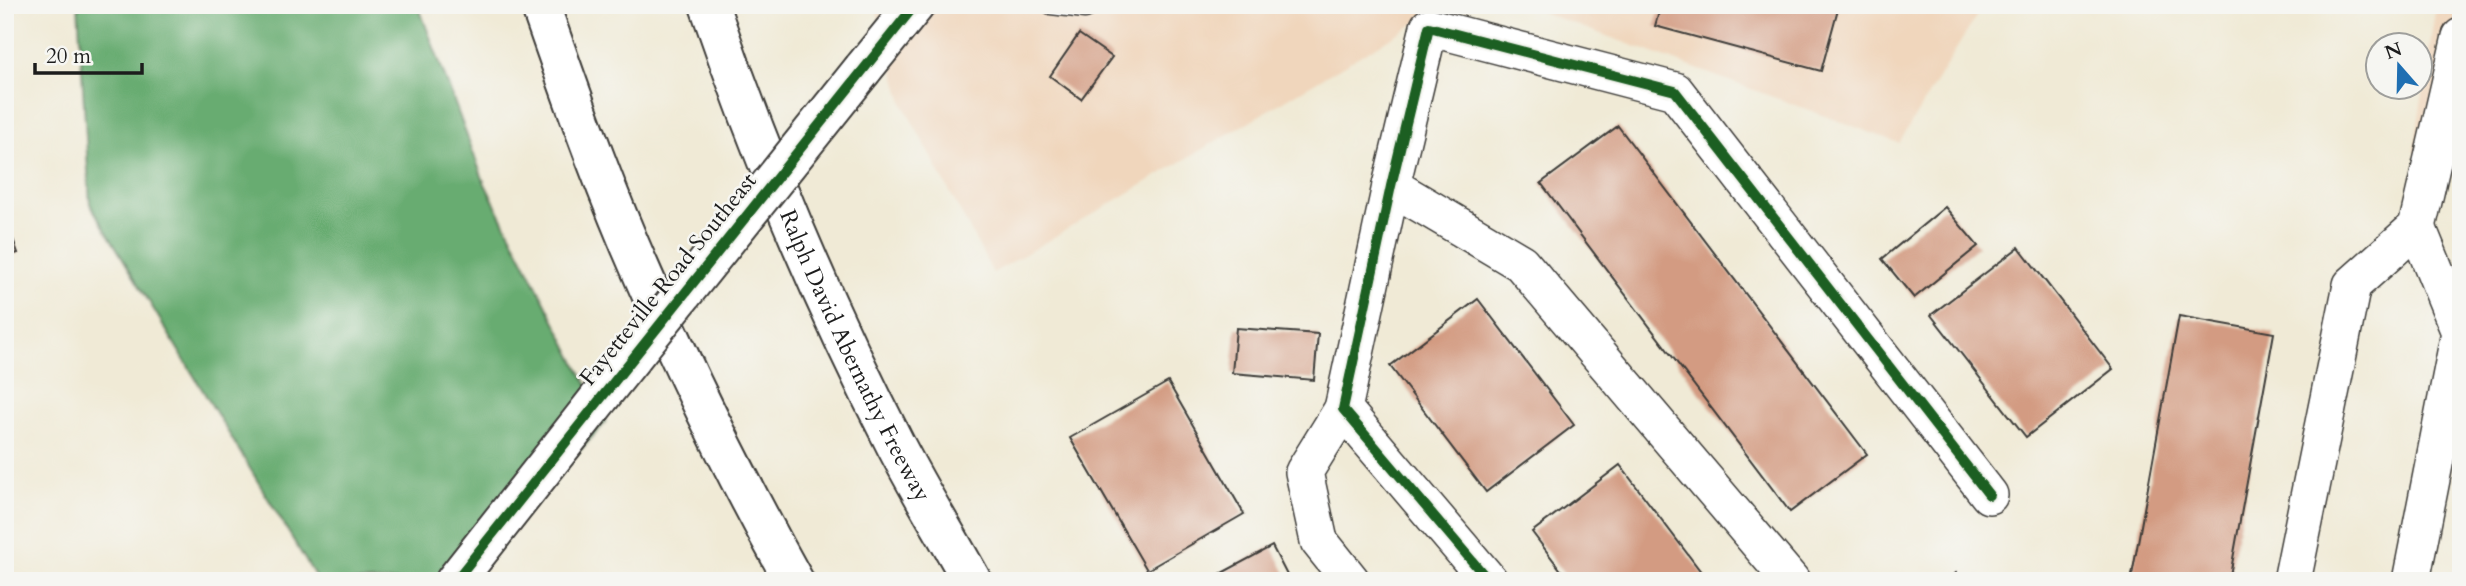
<svg xmlns="http://www.w3.org/2000/svg" width="2466" height="586" viewBox="0 0 2466 586" font-family="Cardo,serif">
<style>
.built{fill:#f0d6bc}
.forest{fill:#68ac71;stroke:#426446;stroke-width:2}
.building{fill:#d39b82}
.lines{fill:none;stroke-linecap:round;stroke-linejoin:round}
.service-casing{stroke:#3c3b38;stroke-width:21}
.minor-casing{stroke:#3c3b38;stroke-width:40}
.tertiary-casing{stroke:#3c3b38;stroke-width:42}
.motorway-casing{stroke:#3c3b38;stroke-width:42}
.service{stroke:#fff;stroke-width:18}
.minor{stroke:#fff;stroke-width:37}
.tertiary{stroke:#fff;stroke-width:38}
.motorway{stroke:#fff;stroke-width:38}
.tertiary-bridge-casing{stroke:#3c3b38;stroke-width:42;stroke-linecap:butt}
.tertiary-bridge{stroke:#fff;stroke-width:38}
.cycleway-casing{stroke:#f6f6f2;stroke-width:15}
.cycleway{stroke:#1b5e20;stroke-width:10}
.labels{text-anchor:middle;dominant-baseline:central;stroke-width:5;stroke-linejoin:round;paint-order:stroke}
.street-label{font-size:23px;fill:#1c1c1c;stroke:#f6f6f2}
</style>
<rect width="100%" height="100%" fill="#f6f6f2"/>
<filter id="ink" filterUnits="userSpaceOnUse"><feTurbulence type="fractalNoise" baseFrequency=".0143" numOctaves="2"/><feDisplacementMap in="SourceGraphic" scale="14" xChannelSelector="R" yChannelSelector="G"/><feConvolveMatrix kernelMatrix="1 2 1 2 8 2 1 2 1" color-interpolation-filters="sRGB"/></filter>
<filter id="wash" filterUnits="userSpaceOnUse"><feTurbulence type="fractalNoise" baseFrequency=".00686" numOctaves="4" result="noise"/><feDisplacementMap in="SourceGraphic" scale="28" xChannelSelector="R" yChannelSelector="G"/><feGaussianBlur stdDeviation="1.57" result="paint"/><feColorMatrix in="noise" values="0 0 0 0 0 0 0 0 0 0 0 0 0 0 0 0 0 1.4 0 .05"/><feComposite in="paint" operator="in"/></filter>
<g filter="url(#wash)">
<rect width="100%" height="100%" fill="#f0ead6"/>
<g class="built">
<path d="M875 5H1446L993 273 904 106Z"/>
<path d="M1522 5H1983L1899 143Z"/>
<path d="M2436 5H2461V171L2414 151Z"/>
</g>
<path class="forest" d="M78 5H418L485 184 606 422 461 581H318L90 204Z"/>
<g id="blocks">
<g class="building">
<path d="M1661 5H1839L1821 71 1655 26Z"/>
<path d="M1079 34 1112 57 1081 99 1050 76Z"/>
<path d="M1618 126 1867 454 1790 512 1541 183Z"/>
<path d="M1945 207 1978 246 1914 298 1882 259Z"/>
<path d="M5 216 18 253 5 257Z"/>
<path d="M2019 247 2113 369 2026 437 1931 315Z"/>
<path d="M1478 299 1574 425 1486 492 1390 366Z"/>
<path d="M2179 316 2274 333 2229 581H2131Z"/>
<path d="M1236 328 1318 334 1314 380 1232 373Z"/>
<path d="M1168 382 1244 514 1147 570 1070 438Z"/>
<path d="M1620 465 1708 581H1569L1532 532Z"/>
<path d="M1272 546 1290 581H1207Z"/>
<path d="M1956 573 1962 581H1947Z"/>
</g>
</g>
</g>
<g filter="url(#ink)">
<use href="#blocks" fill-opacity="0" stroke="#3c3b38" stroke-width="2"/>
<g class="lines">
<defs>
<path id="service" d="M1051 5 1085 9 1095 5"/>
<g id="minor">
<path d="M1391 186 1521 263 1791 581"/>
<path d="M1343 409 1304 472 1319 541 1351 581"/>
<path d="M1489 581 1343 409 1391 186 1429 27 1675 91 1989 495"/>
<path d="M2292 581 2352 285 2417 227 2461 37"/>
<path d="M2411 581 2460 332 2417 227"/>
</g>
<g id="tertiary">
<path d="M863 69 915 5"/>
<path d="M455 581 600 397"/>
</g>
<g id="motorway">
<path d="M540 5C568 85 596 165 629 243 678 358 733 472 794 581"/>
<path id="s1" d="M709 5C761 156 823 304 896 446 920 492 947 536 972 581"/>
</g>
</defs>
<use href="#service" class="service-casing"/>
<use href="#minor" class="minor-casing"/>
<use href="#tertiary" class="tertiary-casing"/>
<use href="#motorway" class="motorway-casing"/>
<use href="#service" class="service"/>
<use href="#minor" class="minor"/>
<use href="#tertiary" class="tertiary"/>
<use href="#motorway" class="motorway"/>
<defs>
<path id="tertiary-bridge" d="M600 397 863 69"/>
</defs>
<use href="#tertiary-bridge" class="tertiary-bridge-casing"/>
<use href="#tertiary-bridge" class="tertiary-bridge"/>
<defs>
<g id="cycleway">
<path d="M455 581 915 5"/>
<path d="M1489 581 1343 409 1391 186 1429 27 1675 91 1989 495"/>
</g>
</defs>
<use href="#cycleway" class="cycleway-casing"/>
<use href="#cycleway" class="cycleway"/>
</g>
</g>
<g class="labels">
<g class="street-label">
<text transform="translate(668 279) rotate(-51)">Fayetteville Road Southeast</text>
<text stroke="none"><textPath href="#s1" startOffset="380">Ralph David Abernathy Freeway</textPath></text>
</g>
</g>
<rect width="2466" height="586" fill="none" stroke="#f6f6f2" stroke-width="28"/>
<g transform="translate(2399 66) rotate(340)"><circle r="33" fill="#f6f6f2" stroke="#9f9f9c" stroke-width="2"/>
<path d="M0-5L12 26L0 18L-12 26Z" fill="#1f6fb2"/>
<text y="-10" font-size="19" font-weight="bold" text-anchor="middle" fill="#1c1c1c">N</text>
</g>
<path d="M35 63v10h107v-10" fill="none" stroke="#1c1c1c" stroke-width="3.5"/>
<text x="46" y="63" font-size="21" fill="#1c1c1c" stroke="#f6f6f2" stroke-width="5" paint-order="stroke">20 m</text>
</svg>
